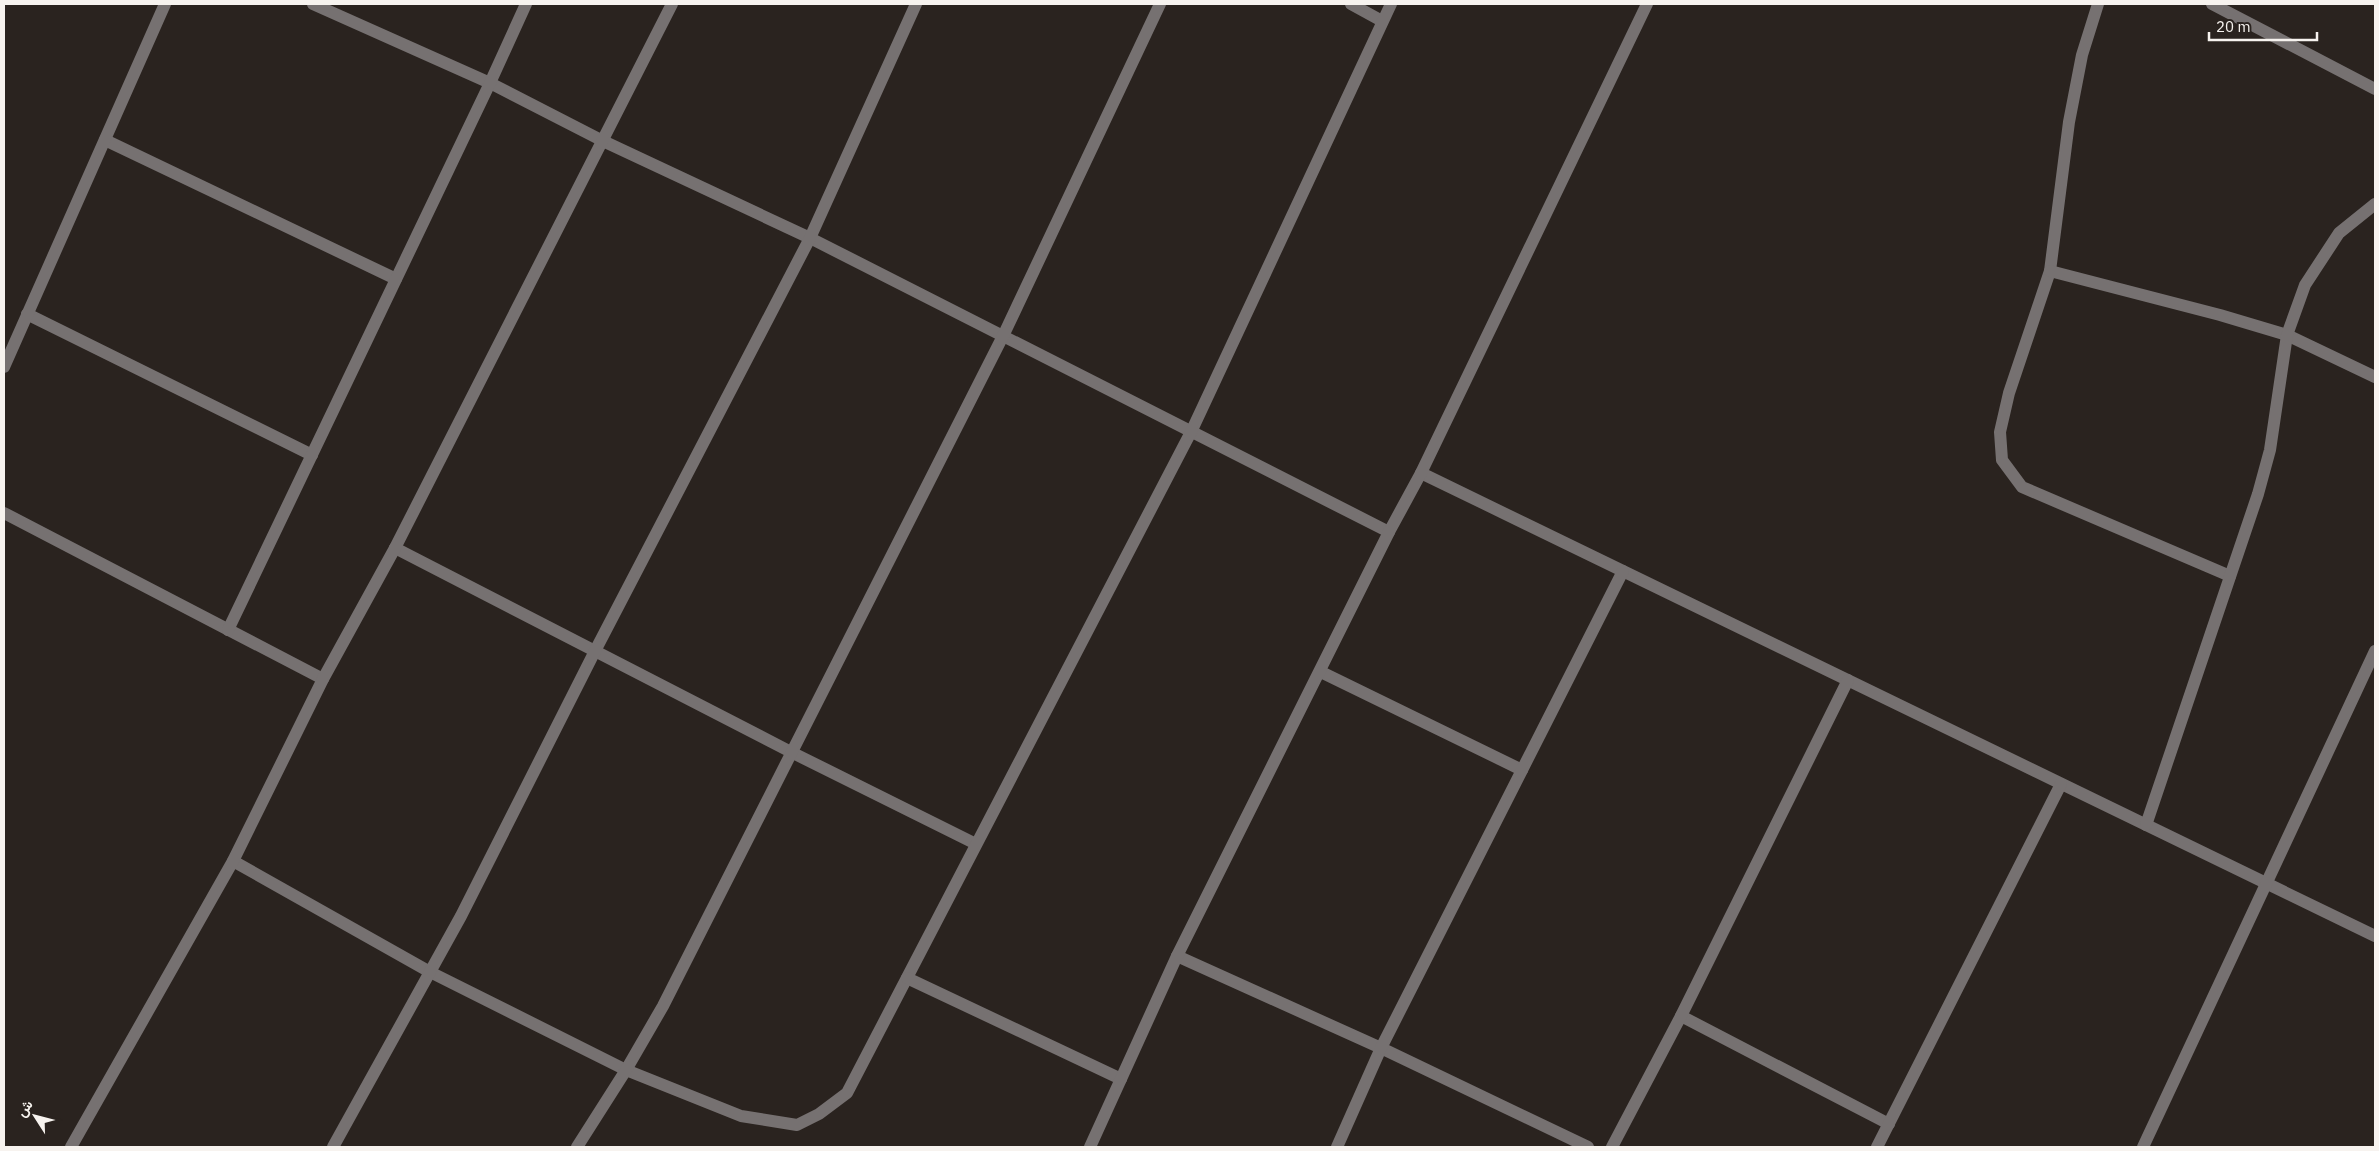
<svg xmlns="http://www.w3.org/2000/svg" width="2379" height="1151" viewBox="0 0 2379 1151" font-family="'IBM Plex Sans',Vazirmatn,sans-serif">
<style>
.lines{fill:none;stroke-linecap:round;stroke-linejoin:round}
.minor{stroke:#767171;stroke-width:12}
</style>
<rect width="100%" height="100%" fill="#2a231f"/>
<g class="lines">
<g class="minor">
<path d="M313 4 490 83 603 141 810 238 1389 532"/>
<path d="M1351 4 1382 21"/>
<path d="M2098 4 2082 55 2069 122 2050 271 2009 393 2000 432 2002 460 2022 487 2230 576"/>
<path d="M2212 4 2375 89"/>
<path d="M105 140 396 279"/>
<path d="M2050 271 2220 315 2287 335 2375 377"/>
<path d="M27 314 312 455"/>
<path d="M4 367 165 4"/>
<path d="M1421 473 2375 936"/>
<path d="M4 513 323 679"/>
<path d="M395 548 791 752 976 844"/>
<path d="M228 630 490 83 526 4"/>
<path d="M1321 672 1522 770"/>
<path d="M2146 825 2258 494 2270 450 2287 335 2305 285 2339 233 2375 204"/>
<path d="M233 861 430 972 626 1070 741 1116 797 1125 819 1114 847 1093 1192 430 1391 4"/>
<path d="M1177 956 1381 1048 1588 1147"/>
<path d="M907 978 1121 1079"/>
<path d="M1681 1016 1889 1124"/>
<path d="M71 1147 233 861 323 679 395 548 672 4"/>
<path d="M333 1147 461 916 595 651 810 238 916 4"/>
<path d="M577 1147 626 1070 663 1006 1004 334 1160 4"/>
<path d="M1090 1147 1177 956 1389 532 1421 473 1647 4"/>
<path d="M1337 1147 1381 1048 1623 571"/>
<path d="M1612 1147 1681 1016 1848 680"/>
<path d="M1877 1147 2061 784"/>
<path d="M2143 1147 2375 651"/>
</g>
</g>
<rect width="2379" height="1151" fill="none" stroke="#f7f3ef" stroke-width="10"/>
<g transform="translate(35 1116) rotate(306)" stroke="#2a231f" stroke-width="4" paint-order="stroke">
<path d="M0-4L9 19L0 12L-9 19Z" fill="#f7f3ef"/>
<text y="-8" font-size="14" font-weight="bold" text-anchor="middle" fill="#f7f3ef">ش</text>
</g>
<path d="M2209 32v8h108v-8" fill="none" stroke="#f7f3ef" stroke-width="2.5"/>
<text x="2216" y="32" font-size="15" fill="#f7f3ef" stroke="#2a231f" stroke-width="4" paint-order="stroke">20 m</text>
</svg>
